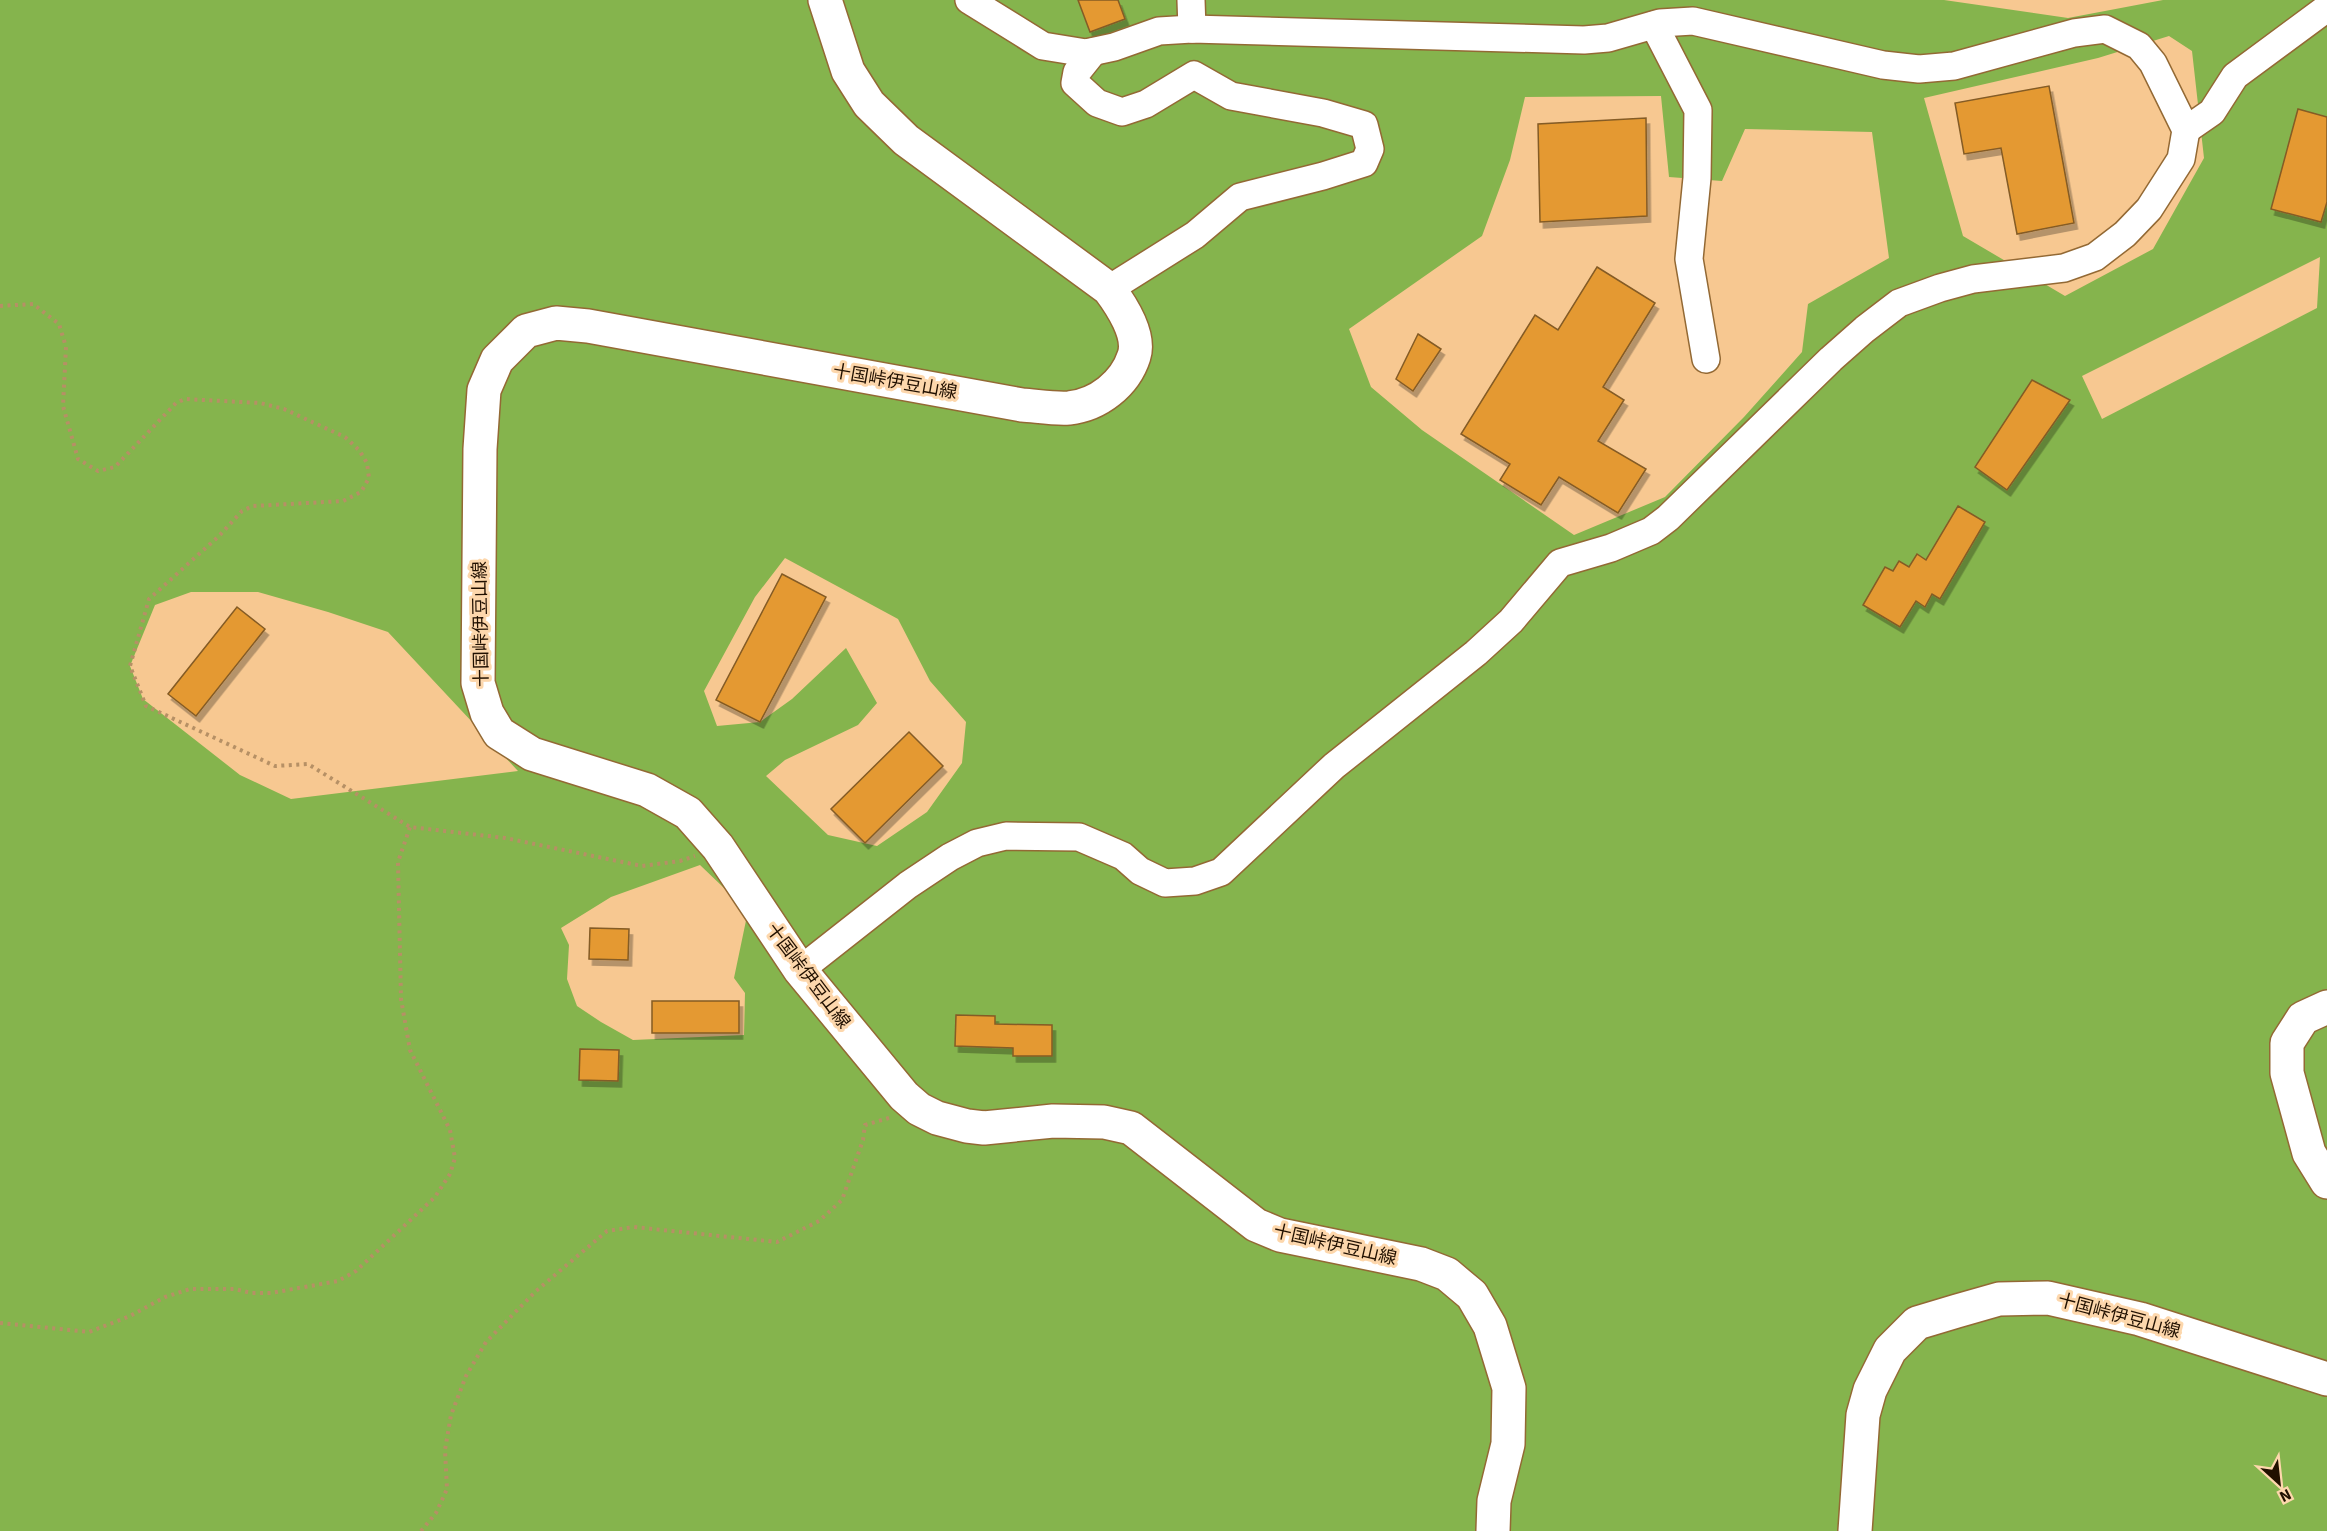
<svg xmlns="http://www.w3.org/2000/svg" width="2327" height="1531" viewBox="0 0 2327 1531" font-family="'Source Sans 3','Noto Sans JP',sans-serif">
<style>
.green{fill:#85b44d;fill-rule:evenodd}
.building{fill:#e49930;stroke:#845b25;stroke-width:1.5;filter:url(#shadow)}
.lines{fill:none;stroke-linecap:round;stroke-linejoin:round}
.minor-casing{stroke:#936934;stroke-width:30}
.major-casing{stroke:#936934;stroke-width:36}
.path{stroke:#b69065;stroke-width:4;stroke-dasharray:3 4.5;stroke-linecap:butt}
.minor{stroke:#fff;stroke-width:27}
.major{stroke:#fff;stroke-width:33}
.labels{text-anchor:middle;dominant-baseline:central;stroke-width:6;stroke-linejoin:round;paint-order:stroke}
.street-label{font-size:18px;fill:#211000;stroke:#fdd7ac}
</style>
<defs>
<filter id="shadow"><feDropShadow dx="3.5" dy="6" stdDeviation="0" flood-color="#0004"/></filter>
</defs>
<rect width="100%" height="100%" fill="#f7c891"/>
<path class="green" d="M0 0H1944L2068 18 2163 0H2327V1531H0ZM2169 36 2192 51 2204 158 2153 249 2065 296 1963 236 1924 98 2098 58ZM1661 96 1669 177 1722 181 1745 129 1872 132 1889 258 1808 304 1802 352 1744 417 1665 497 1574 535 1422 430 1371 387 1349 329 1482 236 1510 160 1525 97ZM2320 257 2317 308 2102 419 2082 376ZM785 558 898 619 930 681 966 722 962 763 927 812 877 846 828 835 766 776 785 760 858 725 877 703 846 648 792 699 760 722 717 726 704 691 755 597ZM191 592H258L328 612 388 632 518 771 291 799 240 775 143 699 130 666 155 605ZM700 865 748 911 734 978 745 993 744 1035 633 1040 601 1022 577 1006 567 979 569 945 561 928 611 897Z"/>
<g class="building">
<path d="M1078 0H1118L1125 19 1090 32Z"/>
<path d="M2049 86 2074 223 2017 234 2001 148 1964 154 1955 103Z"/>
<path d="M2298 109 2327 117V202L2321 222 2271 209Z"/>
<path d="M1646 118 1647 216 1540 222 1538 124Z"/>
<path d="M1597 267 1655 303 1603 387 1624 400 1598 441 1646 469 1618 513 1559 477 1541 505 1500 480 1510 464 1461 434 1535 315 1558 330Z"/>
<path d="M1418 334 1441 349 1413 391 1396 379Z"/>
<path d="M2032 380 2070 400 2007 490 1975 467Z"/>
<path d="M1958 506 1985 522 1940 599 1932 594 1925 607 1916 601 1900 627 1863 605 1885 567 1893 571 1899 561 1909 567 1917 554 1926 560Z"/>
<path d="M782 574 826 597 760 722 716 700Z"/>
<path d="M237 607 265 629 196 716 168 694Z"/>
<path d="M909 732 943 766 865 843 831 809Z"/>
<path d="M590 928 629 929 628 960 589 959Z"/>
<rect x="652" y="1001" width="87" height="32"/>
<path d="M956 1015 995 1016V1024L1052 1025V1056H1013V1048L955 1046Z"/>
<path d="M580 1049 619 1050 618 1081 579 1080Z"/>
</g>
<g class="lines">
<defs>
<g id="minor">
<path d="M1191 0 1192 29"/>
<path d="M1654 25 1698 110 1697 178 1689 259 1706 359"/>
<path d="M1093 52 1077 72 1075 83 1097 103 1122 112 1146 104 1194 75 1231 96 1323 113 1364 125 1370 149 1364 163 1323 176 1240 197 1195 235 1109 289"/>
<path d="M2186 130 2212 112 2235 76 2327 8"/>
<path d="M800 970 908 885 950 857 977 843 1006 836 1079 837 1123 856 1140 871 1165 883 1195 881 1221 872 1334 766 1476 653 1511 621 1560 563 1611 548 1651 531 1668 518 1831 359 1865 329 1899 303 1940 288 1973 279 2064 268 2095 257 2125 234 2149 209 2181 159 2186 130 2153 63 2139 46 2105 29 2074 33 1954 66 1919 69 1883 65 1693 21 1660 23 1608 38 1584 40 1192 29 1159 31 1114 47 1086 53 1043 46 969 0"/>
</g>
<g id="major">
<path d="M825 0 848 71 869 104 906 140 1109 289C1121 305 1141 335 1134 356 1125 384 1098 405 1069 408 1054 409 1037 406 1022 405L588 326 556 323 526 331 497 360 484 390 480 449 478 683 487 713 499 733 532 754 647 790 688 813 718 847 800 970 904 1096 919 1109 937 1118 967 1126 984 1128 1053 1121 1104 1122 1131 1128 1256 1225 1280 1235 1421 1264 1447 1274 1472 1295 1490 1326 1509 1388 1508 1444 1494 1501 1493 1531"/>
<path d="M2327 1007 2303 1018 2287 1043V1073L2309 1153 2327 1182"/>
<path d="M1855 1531 1863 1415 1870 1390 1890 1350 1917 1323 1957 1311 1999 1299 2048 1298 2140 1319 2327 1379"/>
</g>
</defs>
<use href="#minor" class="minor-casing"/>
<use href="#major" class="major-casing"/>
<g class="path">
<path d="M0 306 33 304 59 324 66 347 63 406 78 459 98 471 115 467 176 403 185 399 260 403 284 409 345 437 359 450 367 463 369 478 361 492 343 501 253 506 242 511 218 537 149 599 130 666 146 706 275 766 308 764 410 827 505 838 642 866 680 861 695 856"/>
<path d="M0 1323 89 1332 130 1316 165 1297 190 1289H235L251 1293H271L338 1281 356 1271 435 1197 450 1174 455 1158 450 1130 410 1050 401 999 398 862 410 827"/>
<path d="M421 1531 436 1513 447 1489 445 1450 451 1415 466 1376 486 1342 536 1291 607 1231 634 1227 777 1242 819 1221 842 1200 863 1140 865 1125 892 1117"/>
</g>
<use href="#minor" class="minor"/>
<use href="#major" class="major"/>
</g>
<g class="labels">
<g class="street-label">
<text transform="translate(895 382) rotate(10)">十国峠伊豆山線</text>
<text transform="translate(481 624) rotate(-91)">十国峠伊豆山線</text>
<text transform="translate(808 976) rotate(53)">十国峠伊豆山線</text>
<text transform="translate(1335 1245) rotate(13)">十国峠伊豆山線</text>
<text transform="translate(2119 1316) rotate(15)">十国峠伊豆山線</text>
</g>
</g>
<g transform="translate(2279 1483) rotate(153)" stroke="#fdd7ac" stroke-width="4.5" paint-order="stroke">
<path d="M0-4.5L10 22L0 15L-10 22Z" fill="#211000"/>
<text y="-9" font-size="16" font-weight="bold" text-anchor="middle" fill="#211000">N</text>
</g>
</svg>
